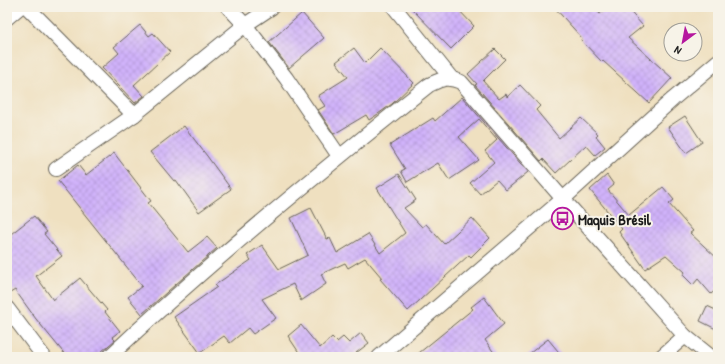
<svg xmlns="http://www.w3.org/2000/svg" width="725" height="364" viewBox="0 0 725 364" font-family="'Patrick Hand',sans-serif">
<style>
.building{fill:url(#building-cross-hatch)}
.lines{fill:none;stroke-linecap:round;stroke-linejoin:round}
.minor-casing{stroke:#666155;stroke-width:16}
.minor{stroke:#fff;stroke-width:14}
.labels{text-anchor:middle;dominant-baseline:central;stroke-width:4;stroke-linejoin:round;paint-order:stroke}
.poi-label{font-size:15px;font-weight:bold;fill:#1c1c1c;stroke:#f7f3e8;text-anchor:start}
</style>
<defs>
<pattern id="building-cross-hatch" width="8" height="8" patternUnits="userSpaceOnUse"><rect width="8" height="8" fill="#d0b2fa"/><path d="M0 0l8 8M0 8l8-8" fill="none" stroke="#b298d6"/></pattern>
</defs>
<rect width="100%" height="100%" fill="#f7f3e8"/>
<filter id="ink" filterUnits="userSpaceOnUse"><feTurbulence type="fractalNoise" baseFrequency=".025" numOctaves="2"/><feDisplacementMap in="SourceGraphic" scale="8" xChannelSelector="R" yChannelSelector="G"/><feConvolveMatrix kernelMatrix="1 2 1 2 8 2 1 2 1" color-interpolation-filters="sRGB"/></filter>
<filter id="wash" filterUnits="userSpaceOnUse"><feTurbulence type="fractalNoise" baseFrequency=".012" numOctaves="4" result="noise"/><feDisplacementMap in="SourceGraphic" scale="16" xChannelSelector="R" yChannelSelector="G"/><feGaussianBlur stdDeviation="0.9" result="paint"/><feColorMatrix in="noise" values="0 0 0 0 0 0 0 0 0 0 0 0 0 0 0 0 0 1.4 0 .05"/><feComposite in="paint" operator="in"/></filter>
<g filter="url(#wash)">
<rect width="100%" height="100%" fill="#efe0c0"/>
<g id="blocks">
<g class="building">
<path d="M410 7H456L474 26 451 49Z"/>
<path d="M554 7H593L600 14 608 7H626L643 26 628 38 672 78 649 103 603 61 602 62 581 40 582 38Z"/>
<path d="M302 13 324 38 289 68 269 42Z"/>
<path d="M140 25 149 36 153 33 170 52 134 85 144 96 135 103 102 68 119 53 114 47Z"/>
<path d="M354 48 365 63 380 48 414 83 392 104 378 114 369 120 366 115 334 134 318 110 325 106 318 96 348 77 336 62Z"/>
<path d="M495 49 505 59 483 81 499 99 506 94 507 97 520 85 540 106 536 110 559 138 581 118 598 134 596 136 605 147 595 155 586 145 556 173 543 159 541 161 475 85 477 84 468 74Z"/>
<path d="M462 97 528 172 506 190 497 180 480 194 470 183 494 162 485 151 497 140 479 119 459 137 479 160 449 180 438 163 407 182 401 171 405 169 390 145 433 118 435 121Z"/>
<path d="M685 116 702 142 686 153 668 127Z"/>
<path d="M184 126 207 156 231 189 199 212 176 180 174 181 150 152Z"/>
<path d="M114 153 151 201 148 203 188 252 207 237 217 248 142 314 128 297 142 286 58 181 78 165 86 175Z"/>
<path d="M399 174 416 200 404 208 422 227 426 224 444 244 472 218 490 238 471 257 469 255 408 311 380 279 382 278 365 258 348 268 345 263 321 274 326 284 301 301 293 284 262 299 276 318 253 334 248 328 230 343 224 336 200 353 174 317 217 287 215 285 251 260 247 255 262 245 279 269 308 255 291 218 311 208 327 239 330 238 337 253 368 234 380 253 405 233 377 188Z"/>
<path d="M607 175 614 185 608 190 629 215 663 187 674 200 669 204 693 231 690 233 718 259V288L711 294 698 279 693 285 683 275 685 272 666 255 645 269 619 232 622 229 590 190Z"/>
<path d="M34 216 47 232 44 234 62 256 36 276 53 300 80 278 107 310 105 312 120 331 112 337 115 340 95 357H67L36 319 15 290 7 295V237Z"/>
<path d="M484 297 504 324 485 340 497 357H414L473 309 471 307Z"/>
<path d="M707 306 718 311V330L700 321Z"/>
<path d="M301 325 320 348 332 337 337 342 343 337 349 343 361 333 369 343 356 353 360 357H302L288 336Z"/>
<path d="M548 339 563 357H525Z"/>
</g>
</g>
</g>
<g filter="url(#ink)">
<use href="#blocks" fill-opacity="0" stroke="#666155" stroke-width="1"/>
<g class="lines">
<defs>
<g id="minor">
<path d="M27 7 134 115"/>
<path d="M228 7 245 25 272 7"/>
<path d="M394 7 451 78"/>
<path d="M7 18 20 7"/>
<path d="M56 169 134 115 245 25 286 78 339 156"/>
<path d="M7 308 44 357"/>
<path d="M109 357C211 261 319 172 429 85 442 79 447 76 461 82L563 199 685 336 711 357"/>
<path d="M379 357 563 199 673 99 718 61"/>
<path d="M661 357 685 336"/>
</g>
</defs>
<use href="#minor" class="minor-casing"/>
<use href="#minor" class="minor"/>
</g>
</g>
<defs>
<symbol id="bus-ring" viewBox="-11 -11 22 22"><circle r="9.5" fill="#f7f3e8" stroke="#b5179e" stroke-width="1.5"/><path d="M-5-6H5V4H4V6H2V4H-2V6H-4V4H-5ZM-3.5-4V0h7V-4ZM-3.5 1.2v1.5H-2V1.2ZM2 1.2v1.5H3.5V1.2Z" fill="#b5179e"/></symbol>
</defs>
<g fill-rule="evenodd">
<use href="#bus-ring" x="550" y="206" width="25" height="25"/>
</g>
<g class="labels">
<g class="poi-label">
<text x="578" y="219">Maquis Brésil</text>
</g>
</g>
<rect width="725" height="364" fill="none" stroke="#f7f3e8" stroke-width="24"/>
<g transform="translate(683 42) rotate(212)"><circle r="19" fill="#f7f3e8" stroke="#9f9d96"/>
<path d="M0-3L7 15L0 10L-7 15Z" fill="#b5179e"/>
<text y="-6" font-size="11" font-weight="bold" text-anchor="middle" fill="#1c1c1c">N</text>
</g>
</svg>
